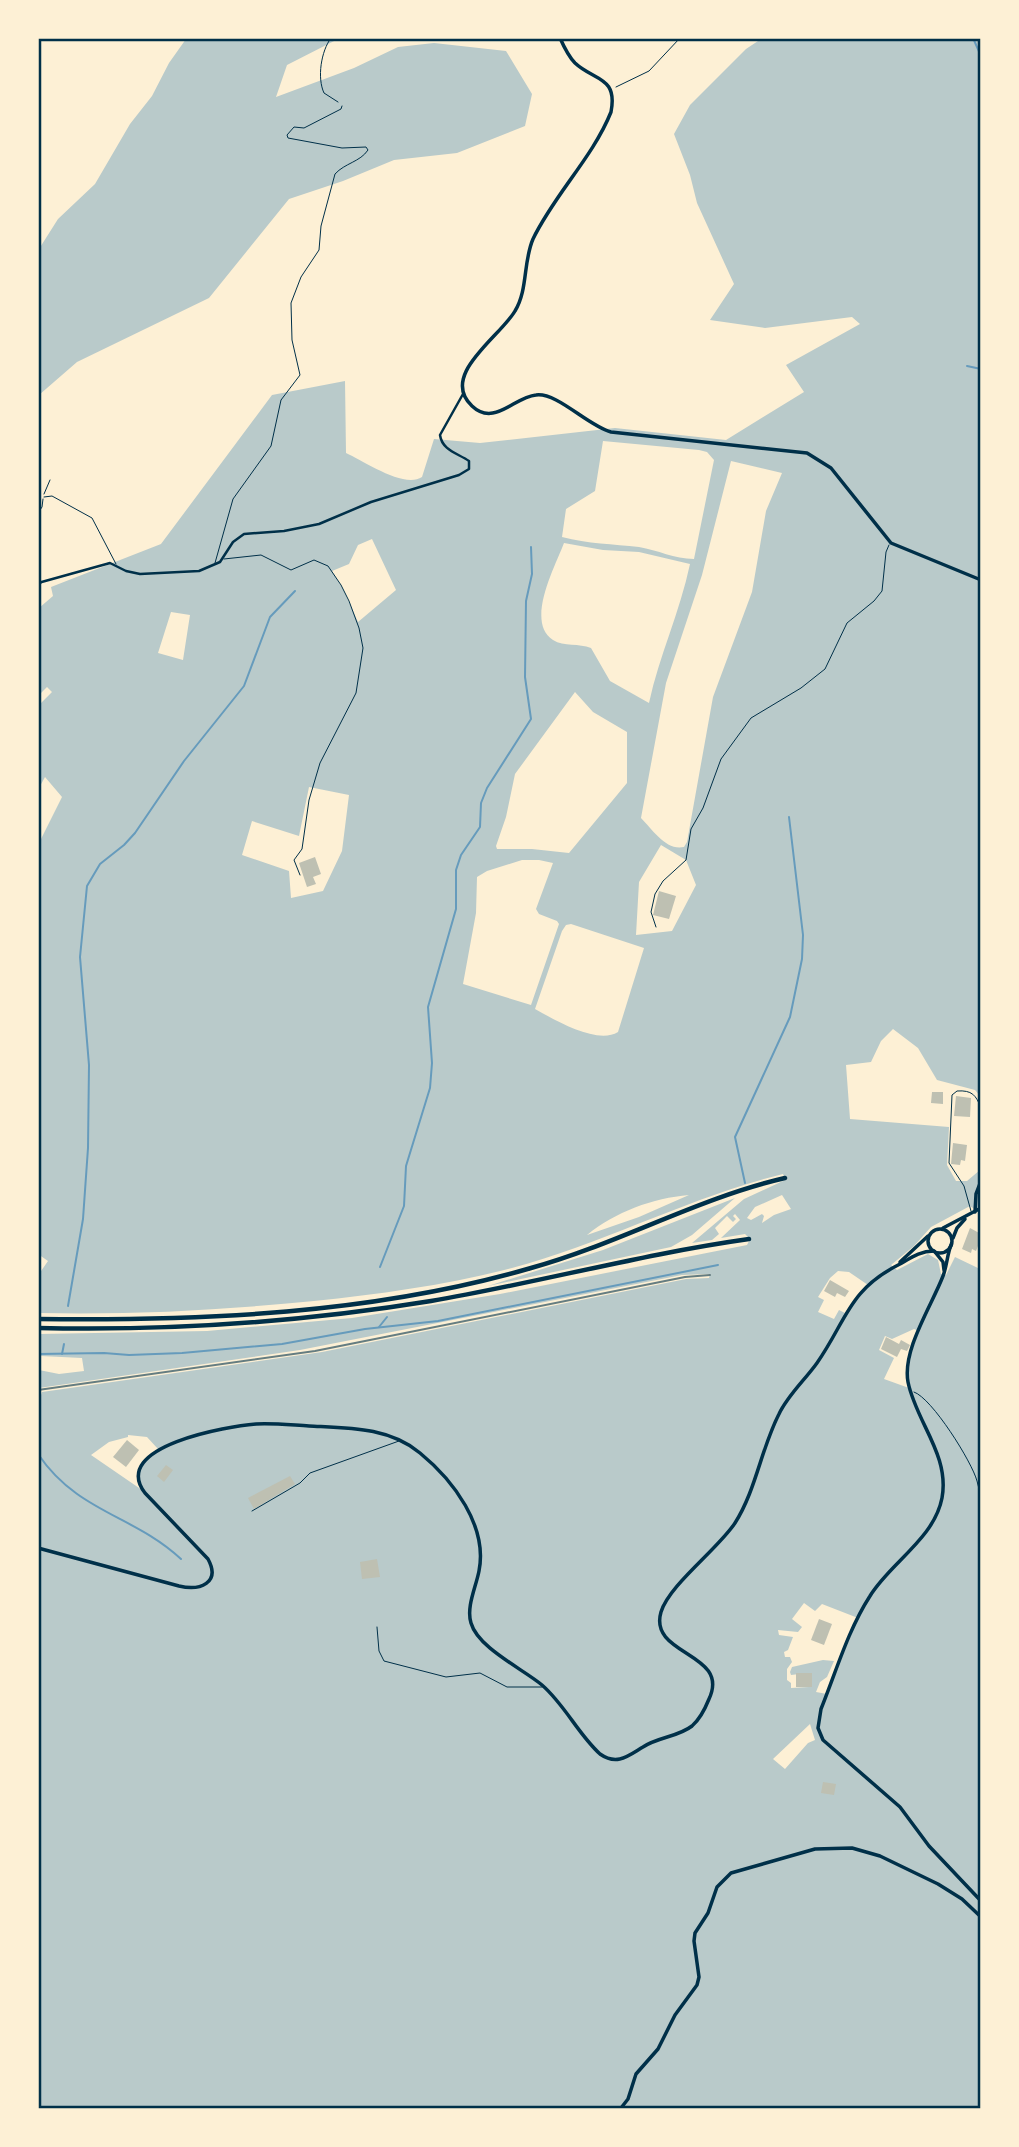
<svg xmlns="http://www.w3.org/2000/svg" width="1019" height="2147" viewBox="0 0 1019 2147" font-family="'Noto Serif',serif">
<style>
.green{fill:#b9caca;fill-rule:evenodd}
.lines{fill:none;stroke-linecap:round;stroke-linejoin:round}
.stream{stroke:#669bbc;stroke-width:2}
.building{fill:#bec0b2}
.path{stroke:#003049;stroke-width:1}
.service{stroke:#003049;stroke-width:1}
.minor{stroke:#003049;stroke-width:2.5}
.tertiary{stroke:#003049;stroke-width:3.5}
.secondary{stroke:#003049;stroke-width:3.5}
.motorway{stroke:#003049;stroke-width:4.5}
.rail{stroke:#657d81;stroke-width:2}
.neatline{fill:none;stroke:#003049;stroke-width:2.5}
</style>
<rect width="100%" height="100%" fill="#fdf0d5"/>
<g class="green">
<path d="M186 39H338L287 65 276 97 354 68 398 47 434 43 506 51 532 94 525 126 457 153 394 160 343 181 289 199 209 298 77 362 39 395V249L58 219 95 184 130 124 152 96 169 63Z"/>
<path d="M761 39H980V1096L975 1090 937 1080 918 1048 893 1029 881 1041 871 1062 846 1065 850 1119 949 1127 947 1165 956 1181H967L980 1170V1213L970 1206 931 1227 914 1246 891 1265 897 1270 928 1254 938 1260 941 1274 946 1275 955 1257 980 1269V2108H39L38 1404 42 1392 322 1352 686 1279 709 1278 710 1274 682 1275 300 1350 39 1388V1370L59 1374 84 1371 82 1358 41 1356 39 1369V1334L207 1331 352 1318 500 1294 747 1245 750 1239 745 1234 721 1238 740 1220 735 1214 733 1216 736 1219 733 1222 727 1216 715 1228 719 1234 712 1240 692 1243 744 1199 785 1180 783 1174C690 1197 605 1243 512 1268 448 1285 380 1294 314 1301 222 1310 131 1315 39 1313V1274L48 1261 38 1254V845L62 797 45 777 39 788V705L52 692 47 687 39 695V608L53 596 51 587 161 544 272 395 345 381 346 453C364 461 404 489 422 477L434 439 480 443 615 428 726 440 804 392 786 365 860 324 852 317 765 328 710 320 734 284 697 203 690 175 674 134 690 105 746 49ZM603 441 699 450 707 452 714 460 694 559C674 559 658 550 639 547 613 544 588 544 562 537L566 509 595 491ZM731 461 782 473 766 511 752 592 713 697 687 842 684 847C666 851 653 830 641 818L666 683 702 575ZM372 539 396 590 358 622 343 589 332 571 349 564 358 545ZM564 543 603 550 639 552 690 564C680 612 659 656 649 703L610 681 591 648C579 643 564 647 553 640 525 622 555 567 564 543ZM171 612 190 615 183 660 158 653ZM575 692 593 712 627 732V783L569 853 532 849H497L496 846 506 817 515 774ZM309 787 349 795 342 851 323 891 291 898 289 871 242 855 252 821 299 836ZM661 845 686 860 696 885 672 931 636 935 639 882ZM522 860H539L553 863 536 909 539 914 557 921 559 924 531 1005 463 984 476 913 477 877 487 871ZM571 924 644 948 618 1032C597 1045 555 1020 535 1009L562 931 566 925ZM689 1195 639 1217 587 1235C615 1212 653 1198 689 1195ZM782 1195 791 1209 774 1215 762 1223 764 1216 762 1214 751 1220 747 1218 755 1207ZM838 1271 849 1272 868 1285 845 1313 839 1310 834 1319 818 1312 824 1300 818 1297 830 1278ZM914 1329 919 1331C912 1350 906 1368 909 1388L884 1379 894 1358 879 1350 885 1336 892 1339ZM128 1435 147 1437 158 1449C144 1460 134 1472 142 1490L91 1455 109 1442 128 1437ZM804 1603 815 1611 822 1604 858 1618 827 1694 816 1692 820 1682 827 1677 834 1661 823 1660 792 1667 790 1672 791 1675 808 1673 809 1687 791 1688V1683L787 1680V1669L792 1662 790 1657H785L784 1652 788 1650 793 1637 779 1635 778 1630 798 1632 802 1627 792 1619ZM810 1724 815 1740 808 1743 785 1769 773 1759Z"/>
<path d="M735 1198 692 1235 671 1247 488 1286 603 1250Z"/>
</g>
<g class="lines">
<g class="stream">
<path d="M973 38 981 56"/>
<path d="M967 366 981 369"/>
<path d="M745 1183 735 1137 790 1017 802 959 803 935 789 817"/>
<path d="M380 1267 404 1206 406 1166 430 1088 432 1063 428 1007 456 909V870L461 855 480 827 481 803 487 788 531 719 525 677 526 601 532 574 531 547"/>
<path d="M68 1306 83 1219 88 1148 89 1065 80 957 87 886 100 864 124 845 135 833 184 761 244 686 270 617 295 591"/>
<path d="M379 1327 387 1317"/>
<path d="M38 1354 104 1353 129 1355 182 1353 282 1344 365 1329 438 1321 718 1265"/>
<path d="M62 1354 64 1344"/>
<path d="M38 1454C78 1513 134 1515 181 1559"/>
</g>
</g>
<g class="building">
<path d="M315 857 321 874 313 877 316 884 307 887 299 863Z"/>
<path d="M659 891 676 896 669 919 653 915Z"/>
<path d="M932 1092H943V1104L931 1103Z"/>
<path d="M956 1096 971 1098 970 1117 954 1116Z"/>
<path d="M953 1143 967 1145 965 1161 961 1160 960 1165 951 1164Z"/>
<path d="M970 1228 981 1234V1247L978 1246 976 1251 972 1249 971 1253 962 1249Z"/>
<path d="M830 1280 849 1291 845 1297 837 1293 835 1297 824 1291Z"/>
<path d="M886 1337 899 1344 901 1340 910 1345 907 1351 901 1349 897 1357 881 1349Z"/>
<path d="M127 1440 139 1450 126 1467 113 1457Z"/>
<path d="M166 1465 173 1470 164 1482 157 1476Z"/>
<path d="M290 1476 295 1484 254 1509 248 1498Z"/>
<path d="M377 1559 380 1577 362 1579 360 1562Z"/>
<path d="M819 1619 832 1624 824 1645 811 1640Z"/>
<rect x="796" y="1673" width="16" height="14"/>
<path d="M823 1782 836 1784 834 1795 821 1793Z"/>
</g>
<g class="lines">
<g class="path">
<path d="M331 38C321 51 317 78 324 93L338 102"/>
<path d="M616 87 649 71 680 38"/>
</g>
<g class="service">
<path d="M44 494 50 480"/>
<path d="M44 497 52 496 92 518 116 564"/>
<path d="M38 513 42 507 43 499"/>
<path d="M224 559 261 555 291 570 314 560 328 566 341 585 349 601 359 628 363 648 356 693 320 763 309 800 302 849 294 860 300 875"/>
<path d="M215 563 233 499 271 446 281 400 300 375 292 340 291 303 301 277 319 250 321 226 335 174C345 163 360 162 368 150L366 147 342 148 288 138 287 135 294 127 304 128 341 109 342 106"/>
<path d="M38 592 41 583"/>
<path d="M656 927 651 912 655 894 663 881 686 860 691 829 703 808 721 759 751 718 801 688 825 669 847 623 874 601 882 591 886 552 889 545"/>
<path d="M971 1211 964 1186 949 1163 952 1095 957 1091C972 1090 976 1095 981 1108"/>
<path d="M914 1392C932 1398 972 1462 977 1481 980 1490 980 1500 981 1509"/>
<path d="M252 1511 300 1483 310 1473 399 1441"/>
<path d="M377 1627 379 1651 384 1661 446 1677 480 1673 507 1687H542"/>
</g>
<path class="minor" d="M38 583 110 563 126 571 140 574 199 571 220 562 233 542 244 534 284 531 319 524 371 502 459 475 469 469V461C457 453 442 450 440 435L463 394"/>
<g class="tertiary">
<path d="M560 38C564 47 568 56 575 63 594 81 618 76 611 112 593 157 554 195 533 239 523 262 528 290 515 311 500 337 439 375 472 406 494 427 514 397 536 395 557 392 588 426 611 432L807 453 831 468 891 543 981 580"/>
<path d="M975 1212 976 1194 981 1181"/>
<path d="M951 1245C947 1255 947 1266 943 1276 932 1305 902 1350 908 1382 916 1422 950 1455 942 1498 934 1539 890 1563 870 1596 848 1630 836 1672 821 1709L818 1728 823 1740 900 1807 929 1846 981 1901"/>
<path d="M935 1252 943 1262 944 1270"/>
<path d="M621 2108 628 2099 636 2074 658 2049 675 2015 697 1985 699 1977 694 1941 695 1933 708 1913 717 1887 731 1873 815 1849 852 1848 880 1856 938 1884 962 1899 981 1917"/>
</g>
<g class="secondary">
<path d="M943 1228 981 1208"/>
<circle cx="940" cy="1241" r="12"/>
<path d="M953 1238 957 1228 965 1219"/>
<path d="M900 1262 928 1236"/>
<path d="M38 1548 179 1586C200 1591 221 1583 208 1559L145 1493C109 1446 229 1426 256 1424 273 1423 291 1425 309 1426 348 1428 389 1427 420 1453 453 1480 488 1526 479 1571 476 1587 466 1607 471 1623 478 1648 523 1669 542 1685 565 1705 578 1734 600 1754 617 1766 628 1756 643 1747 658 1737 678 1737 692 1726 700 1719 705 1709 709 1699 731 1652 648 1656 661 1612 669 1585 718 1549 735 1523 756 1490 761 1449 779 1414 788 1395 804 1381 817 1363 847 1320 848 1290 900 1264 912 1257 920 1251 934 1251"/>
</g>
<g class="motorway">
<path d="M38 1319C202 1321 373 1314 531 1268 618 1244 698 1198 785 1178"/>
<path d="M38 1328C169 1331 302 1322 431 1301 537 1283 642 1254 749 1239"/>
</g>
<path class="rail" d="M38 1390 315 1351 685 1277 710 1275"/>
</g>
<rect width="1019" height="2147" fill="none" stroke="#fdf0d5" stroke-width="80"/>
<rect x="40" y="40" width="939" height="2067" class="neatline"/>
</svg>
